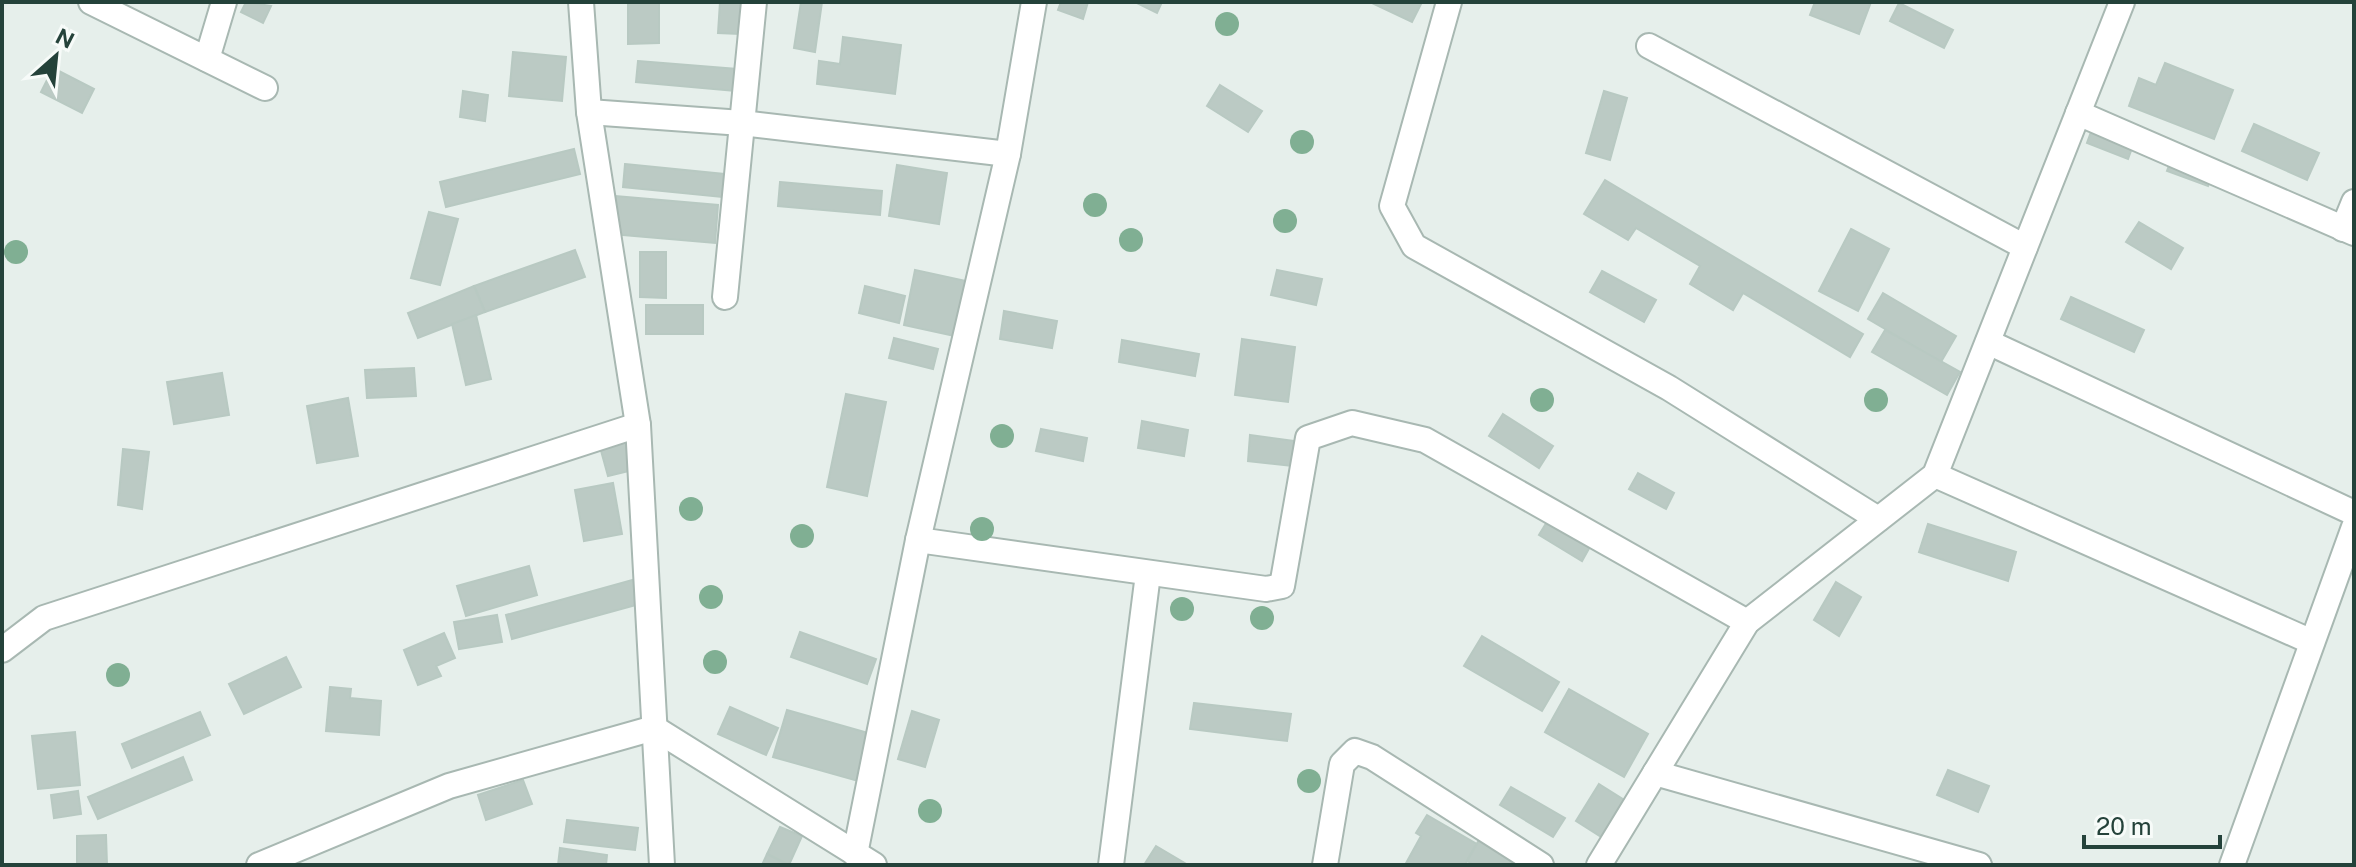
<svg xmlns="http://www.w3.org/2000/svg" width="2356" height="867" viewBox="0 0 2356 867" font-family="'Public Sans',sans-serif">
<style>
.building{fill:#bbcac4;stroke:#b8c9c2;stroke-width:2}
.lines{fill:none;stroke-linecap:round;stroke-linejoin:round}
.minor-casing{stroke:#a8b8b2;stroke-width:28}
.minor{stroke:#fff;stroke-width:24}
.tree{fill:#80af93}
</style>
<rect width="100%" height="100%" fill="#e6efeb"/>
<g class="building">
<path d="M246 2 271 6 263 23 241 12Z"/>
<path d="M628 2H659V43L628 44Z"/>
<path d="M720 2H742L740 34 718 33Z"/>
<path d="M801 2H822L815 52 794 48Z"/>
<path d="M1061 2H1088L1083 19 1058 10Z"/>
<path d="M1135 2H1162L1157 13Z"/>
<path d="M1370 2H1422L1412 22Z"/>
<path d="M1815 2H1871L1859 34 1810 15Z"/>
<path d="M1899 3 1953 30 1944 48 1890 21Z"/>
<path d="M843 37 901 45 895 94 817 84 819 61 840 64Z"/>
<path d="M513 52 566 57 562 101 509 96Z"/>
<path d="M638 61 737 69 735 91 636 82Z"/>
<path d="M2165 63 2233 90 2214 139 2129 106 2139 78 2156 85Z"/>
<path d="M53 68 94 89 82 113 41 92Z"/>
<path d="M1220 85 1262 111 1248 132 1207 106Z"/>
<path d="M463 91 488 95 485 121 460 117Z"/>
<path d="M1604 91 1627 98 1610 160 1586 153Z"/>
<path d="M2095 121 2136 137 2128 159 2087 143Z"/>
<path d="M2254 124 2319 153 2307 180 2242 151Z"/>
<path d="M574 149 580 174 446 207 440 182Z"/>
<path d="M2174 152 2215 167 2208 186 2167 171Z"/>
<path d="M625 164 724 174 722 197 623 187Z"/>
<path d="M897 165 947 173 939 224 889 216Z"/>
<path d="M1605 180 1863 334 1850 357 1743 293 1733 310 1690 284 1700 266 1636 228 1628 240 1584 214Z"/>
<path d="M780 182 882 191 880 215 778 206Z"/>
<path d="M615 196 718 205 715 243 612 234Z"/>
<path d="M429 212 458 219 440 285 411 278Z"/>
<path d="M2139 222 2183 248 2171 269 2126 242Z"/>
<path d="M1851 229 1889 249 1858 311 1819 291Z"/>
<path d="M575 250 585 277 485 312 474 286Z"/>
<path d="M640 252H666V298L640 297Z"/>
<path d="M915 270 975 283 964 338 904 325Z"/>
<path d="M1277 270 1322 279 1316 305 1271 295Z"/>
<path d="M1602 271 1656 300 1644 322 1590 292Z"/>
<path d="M474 286 485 312 418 338 408 313Z"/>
<path d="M865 286 905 296 899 323 859 313Z"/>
<path d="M1883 293 1956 336 1941 362 1868 319Z"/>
<path d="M2071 297 2144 330 2134 352 2061 319Z"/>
<rect x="646" y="305" width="57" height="29"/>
<path d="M1004 311 1057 321 1052 348 1000 339Z"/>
<path d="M476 315 491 379 466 385 452 324Z"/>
<path d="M1885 330 1960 372 1947 395 1872 352Z"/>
<path d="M894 338 938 349 933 369 889 358Z"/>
<path d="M1242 339 1295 347 1288 402 1235 395Z"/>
<path d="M1122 340 1199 354 1195 376 1119 362Z"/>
<path d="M414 368 416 396 367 398 365 370Z"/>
<path d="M222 373 229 415 174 424 167 382Z"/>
<path d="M846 394 886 402 867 496 827 487Z"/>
<path d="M348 398 358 456 317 463 307 406Z"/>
<path d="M1503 414 1553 446 1539 468 1489 436Z"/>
<path d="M1142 421 1188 430 1184 456 1138 448Z"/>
<path d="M1041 429 1087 438 1083 461 1036 451Z"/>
<path d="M1250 435 1295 441 1292 466 1248 461Z"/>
<path d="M630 440 637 469 608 476 600 447Z"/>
<path d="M123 449 149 452 142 509 118 505Z"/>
<path d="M1638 473 1674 493 1666 509 1629 489Z"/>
<path d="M613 483 622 534 584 541 575 490Z"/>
<path d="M1550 517 1592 543 1582 561 1539 535Z"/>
<path d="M1928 524 2016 552 2008 581 1919 552Z"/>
<path d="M529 566 537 595 466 616 457 586Z"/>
<path d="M636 579 643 603 512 639 506 615Z"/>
<path d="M1836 582 1861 597 1839 636 1814 620Z"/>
<path d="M497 615 502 642 459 649 454 622Z"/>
<path d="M800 632 876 659 867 684 791 657Z"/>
<path d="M444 633 455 658 436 666 441 676 418 685 404 650Z"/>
<path d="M1482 636 1559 682 1542 711 1464 666Z"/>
<path d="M286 657 301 687 244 714 229 684Z"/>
<path d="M330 687 351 689 350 698 381 701 379 735 326 731Z"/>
<path d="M1569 689 1648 734 1624 777 1545 732Z"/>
<path d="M1194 703 1291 714 1287 741 1190 729Z"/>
<path d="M730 707 778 728 766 755 718 734Z"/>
<path d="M787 710 875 735 862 782 773 757Z"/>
<path d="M912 711 939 720 925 767 898 759Z"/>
<path d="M200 712 210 735 132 768 122 744Z"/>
<path d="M75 732 80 785 38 789 32 736Z"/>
<path d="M183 757 192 780 98 819 88 797Z"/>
<path d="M1948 770 1989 786 1978 812 1937 795Z"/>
<path d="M523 780 532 804 486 820 478 795Z"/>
<path d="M1599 784 1626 801 1603 838 1576 821Z"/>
<path d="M1511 787 1565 818 1553 837 1500 805Z"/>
<path d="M78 791 81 814 54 818 51 795Z"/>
<path d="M1427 815 1477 844 1465 865H1405L1421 836 1416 833Z"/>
<path d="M567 820 638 828 635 850 564 842Z"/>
<path d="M780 827 802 836 789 865 767 854Z"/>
<path d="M106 835 107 865H77V836Z"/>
<path d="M1479 840 1521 865H1474L1467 861Z"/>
<path d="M1156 846 1188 865H1144Z"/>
<path d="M560 848 607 855 606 865H558Z"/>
<path d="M767 854 789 865H762Z"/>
</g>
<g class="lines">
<defs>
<g id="minor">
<path d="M91 2 265 88"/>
<path d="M581 2 589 112 638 425 662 865"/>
<path d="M1449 2 1392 206 1414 246 1669 388 1878 519"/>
<path d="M1649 46 2025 247"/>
<path d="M207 59 224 2"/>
<path d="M589 112 742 123 1008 154"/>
<path d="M2078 113 2354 233"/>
<path d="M2343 229 2354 202"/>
<path d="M725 297 754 2"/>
<path d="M1988 342 2354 513"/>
<path d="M1935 475 2312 642"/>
<path d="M918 540 1266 589 1282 586 1308 438 1352 423 1425 440 1747 622"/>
<path d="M2 650 44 618 638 425"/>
<path d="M1655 773 1979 865"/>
<path d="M855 854 918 540 1008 154 1034 2"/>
<path d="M259 865 449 786 654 728 874 865"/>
<path d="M1111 865 1148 574"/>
<path d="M1325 865 1342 764 1355 751 1372 757 1541 865"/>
<path d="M1599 865 1747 622 1935 475 2122 2"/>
<path d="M2232 865 2354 527"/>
</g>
</defs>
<use href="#minor" class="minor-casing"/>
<use href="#minor" class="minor"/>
</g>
<g class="tree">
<circle cx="1227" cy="24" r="12"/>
<circle cx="1302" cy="142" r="12"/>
<circle cx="1095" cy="205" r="12"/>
<circle cx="1285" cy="221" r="12"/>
<circle cx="1131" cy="240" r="12"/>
<circle cx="16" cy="252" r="12"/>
<circle cx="1542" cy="400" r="12"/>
<circle cx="1876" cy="400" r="12"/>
<circle cx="1002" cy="436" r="12"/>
<circle cx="691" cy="509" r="12"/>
<circle cx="982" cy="529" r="12"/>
<circle cx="802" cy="536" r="12"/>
<circle cx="711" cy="597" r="12"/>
<circle cx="1182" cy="609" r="12"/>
<circle cx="1262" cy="618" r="12"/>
<circle cx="715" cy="662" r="12"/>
<circle cx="118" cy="675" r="12"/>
<circle cx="1309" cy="781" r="12"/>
<circle cx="930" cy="811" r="12"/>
</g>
<rect width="2356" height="867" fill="none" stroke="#24423a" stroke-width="8"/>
<g transform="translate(56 56) rotate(27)" stroke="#f7fbf9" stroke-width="6" paint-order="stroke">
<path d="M0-6L14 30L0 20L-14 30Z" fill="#24423a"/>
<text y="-12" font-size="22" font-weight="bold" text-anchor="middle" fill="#24423a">N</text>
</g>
<path d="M2084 835v12h136v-12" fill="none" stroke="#24423a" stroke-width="4"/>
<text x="2096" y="835" font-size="24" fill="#24423a" stroke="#f7fbf9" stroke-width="6" paint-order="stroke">20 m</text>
</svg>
